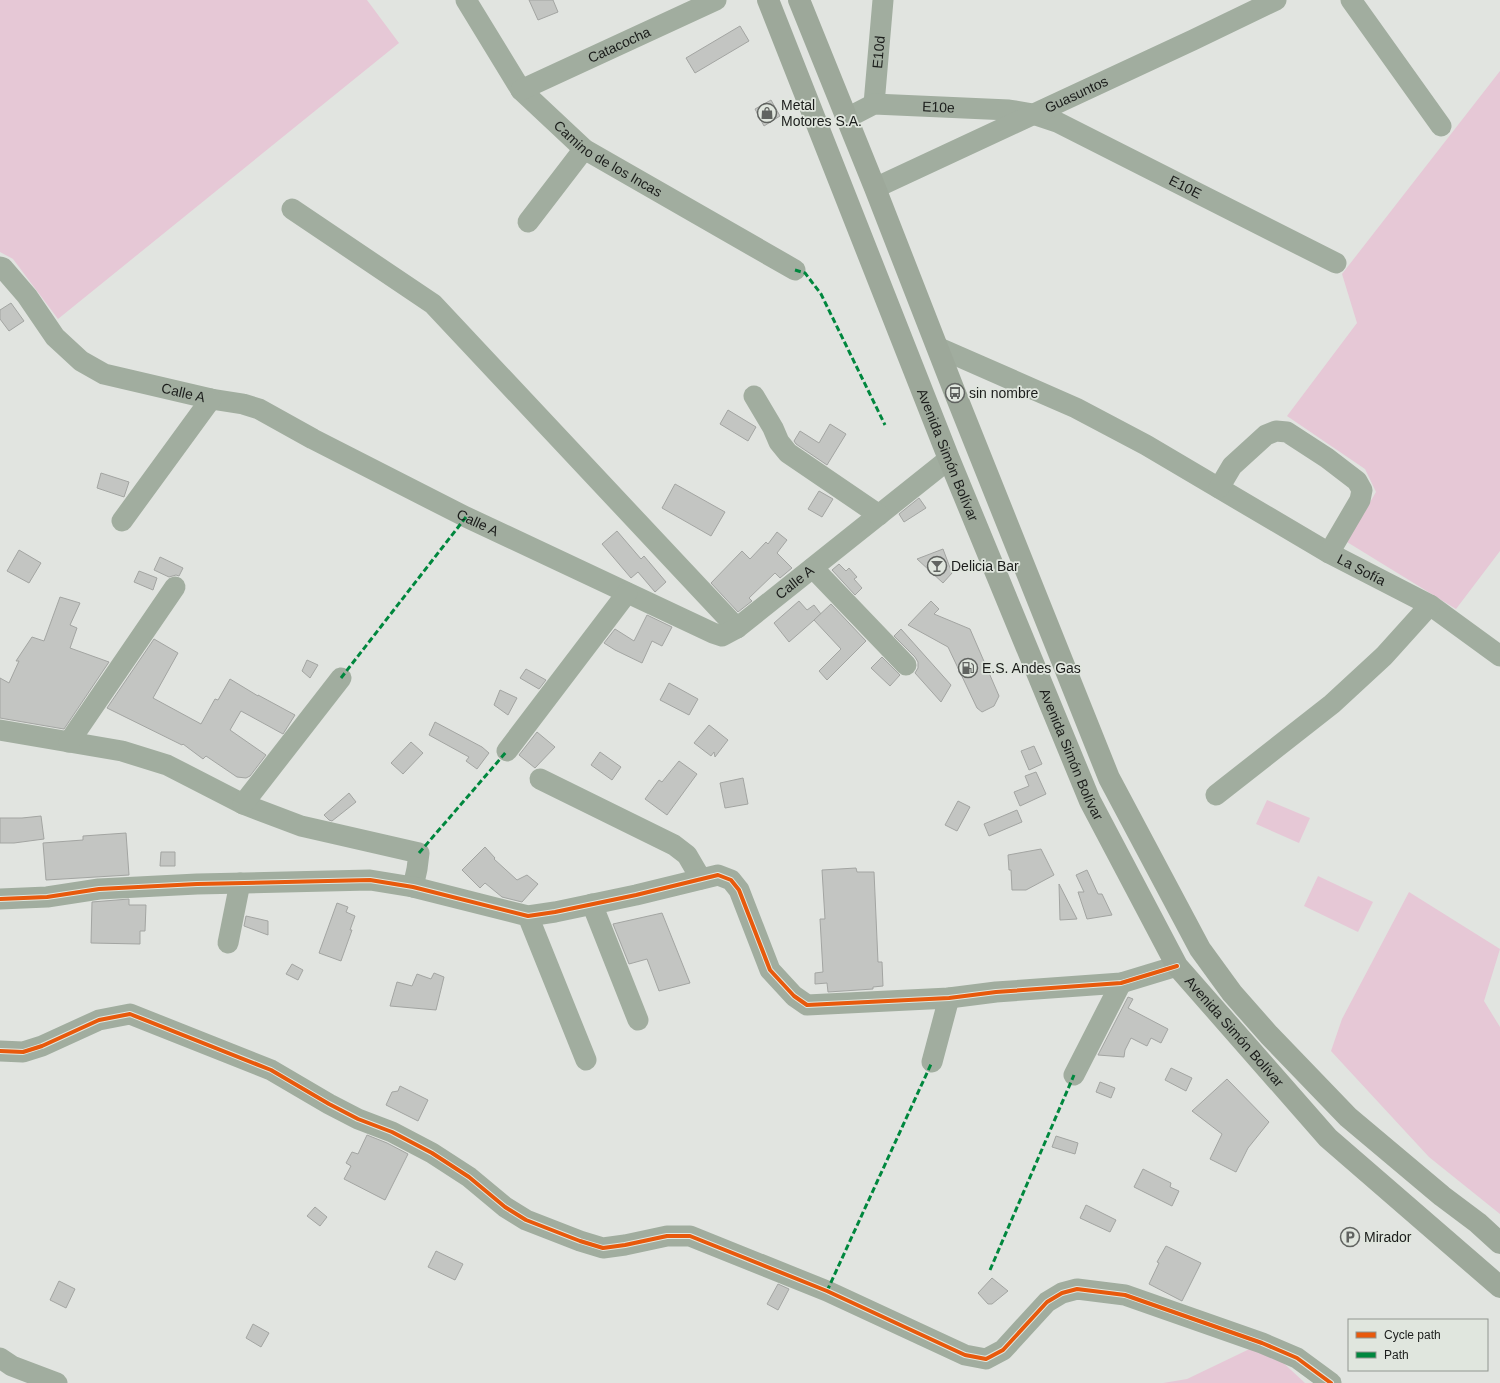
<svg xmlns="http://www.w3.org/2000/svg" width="1500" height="1383" viewBox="0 0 1500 1383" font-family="Arial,sans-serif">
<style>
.green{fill:#e6c8d6}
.building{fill:#c3c5c2;stroke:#a3a5a2}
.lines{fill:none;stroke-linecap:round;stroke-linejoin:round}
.minor{stroke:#a1ad9f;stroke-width:21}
.highway{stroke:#9da89a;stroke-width:22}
.quiet{stroke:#00873e;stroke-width:3;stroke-dasharray:6 3;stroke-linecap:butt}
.cycleway-casing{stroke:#e0e6de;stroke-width:6}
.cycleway{stroke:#e8590c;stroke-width:4}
.labels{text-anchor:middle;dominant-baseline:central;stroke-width:3.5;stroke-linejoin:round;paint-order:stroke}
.street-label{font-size:14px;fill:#1b1d1b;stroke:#e0e6de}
.poi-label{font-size:14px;fill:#1b1d1b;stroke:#e0e6de;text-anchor:start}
</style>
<rect width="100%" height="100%" fill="#e1e4e0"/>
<g class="green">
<path d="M0 0H367L399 43 58 319 13 259 0 252Z"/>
<path d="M1500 71V551L1456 609 1347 542 1376 492 1365 469 1287 416 1357 323 1342 274Z"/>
<path d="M1267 800 1310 818 1299 843 1256 824Z"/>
<path d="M1318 876 1373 902 1358 932 1304 906Z"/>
<path d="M1409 892 1500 949 1484 1001 1500 1027V1214L1429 1157 1331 1051 1342 1019Z"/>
<path d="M1262 1343 1305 1383H1163L1187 1379Z"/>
</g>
<g class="building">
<path d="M529 0H553L558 12 538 20Z"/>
<path d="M740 26 749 41 695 73 686 58Z"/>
<path d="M771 100 780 116 764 126 755 109Z"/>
<path d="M11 303 24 321 9 331 0 319V310Z"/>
<path d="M728 410 756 427 748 441 720 424Z"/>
<path d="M830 424 846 434 827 465 796 444 794 441 800 431 819 443Z"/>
<path d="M101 473 129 482 124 497 97 488Z"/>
<path d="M675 484 725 512 711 536 662 508Z"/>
<path d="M819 491 833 499 822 517 808 509Z"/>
<path d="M919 498 926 508 904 522 899 514Z"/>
<path d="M617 531 641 559 644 556 666 582 655 592 638 572 631 578 602 544Z"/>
<path d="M777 532 787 540 777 553 792 568 780 578 775 573 749 598 752 601 738 612 711 583 742 551 750 559 766 542 768 544Z"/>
<path d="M943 549 952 573 943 583 917 559Z"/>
<path d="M19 550 41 563 29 583 7 571Z"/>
<path d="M160 557 183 568 179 576 176 575 169 577 154 570Z"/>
<path d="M839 564 846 571 849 568 857 577 854 579 862 588 855 595 832 570Z"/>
<path d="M139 571 157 578 153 590 134 582Z"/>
<path d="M60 597 80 603 70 625 77 628 70 648 109 662 64 729 0 718V678L9 683 19 661H16L32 637 44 641Z"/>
<path d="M799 601 807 610 814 605 821 614 789 642 774 623Z"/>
<path d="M931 601 939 609 934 614 970 629 999 696 994 706 982 712 977 708 948 647 908 625Z"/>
<path d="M831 604 866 641 827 680 819 671 841 649 814 620Z"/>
<path d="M647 615 672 627 662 646 652 641 642 663 615 650 604 643 615 629 634 641Z"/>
<path d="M901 629 951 685 941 702 915 673 918 668V662L915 657 894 636Z"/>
<path d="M154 639 178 653 153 698 201 724 215 699 218 700 230 679 258 696V695L295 715 283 734 241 711 230 730 266 755 250 776 246 778 237 777 206 756 203 759 183 744 182 745 107 708Z"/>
<path d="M882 657 900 675 890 686 871 668Z"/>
<path d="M307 660 318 665 310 678 302 671Z"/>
<path d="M526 669 546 680 539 689 520 678Z"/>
<path d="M669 683 698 699 689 715 660 700Z"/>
<path d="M500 690 517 698 508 715 494 705Z"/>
<path d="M435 722 482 747 489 753 477 769 466 761 469 757 429 735Z"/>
<path d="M709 725 728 740 715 757 714 752 711 756 694 743Z"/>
<path d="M537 732 555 747 535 768 519 755Z"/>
<path d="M411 742 423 753 403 774 391 763Z"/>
<path d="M1034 746 1042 764 1029 770 1021 751Z"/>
<path d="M600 752 621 767 612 780 591 765Z"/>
<path d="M679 761 697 774 667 815 645 799 659 780 662 782Z"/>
<path d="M1036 772 1046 794 1020 806 1014 792 1029 786 1025 776Z"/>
<path d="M743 778 748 804 725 808 720 783Z"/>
<path d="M349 793 356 802 332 821 329 820 324 815Z"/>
<path d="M958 801 970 807 957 831 945 825Z"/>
<path d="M1017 810 1022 822 989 836 984 824Z"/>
<path d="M41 816 44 839 14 843H0V818H22Z"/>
<path d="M126 833 129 875 46 880 43 843 83 840V836Z"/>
<path d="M485 847 495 858 494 859 517 880 527 875 538 884 522 902 502 897 485 883 480 888 462 870Z"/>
<path d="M1041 849 1054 875 1026 890H1012L1011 870H1009L1008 855Z"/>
<path d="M161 852H175V866H160Z"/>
<path d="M856 868 857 872H874L878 962H882L883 986 873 987V989L828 992 827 983 815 984V973L823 972 820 919H825L822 870Z"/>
<path d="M1087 870 1098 894H1102L1112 915 1087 919 1078 892H1084L1076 875Z"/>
<path d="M1059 884 1077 919 1060 920Z"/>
<path d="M129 899V905H146L145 931H140V944L91 943 92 902Z"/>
<path d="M337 903 348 907 346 912 355 916 350 930H352L341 961 319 953Z"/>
<path d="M662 913 690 983 659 991 647 959 629 964 613 924Z"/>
<path d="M246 916 268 921V935L244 926Z"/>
<path d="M292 964 303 970 298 980 286 974Z"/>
<path d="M434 973 444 977 436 1010 390 1006 397 982 412 986 417 974 431 979Z"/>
<path d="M1128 997 1133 999 1128 1008 1168 1029 1161 1043 1151 1038 1147 1046 1131 1038 1125 1050 1124 1057 1098 1055Z"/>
<path d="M1171 1068 1192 1078 1186 1091 1165 1080Z"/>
<path d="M1227 1079 1269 1122 1248 1148 1236 1172 1210 1159 1222 1134 1192 1111Z"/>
<path d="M1100 1082 1115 1088 1111 1098 1096 1092Z"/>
<path d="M400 1086 428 1100 418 1121 386 1105 392 1092 398 1091Z"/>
<path d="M367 1135 387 1143 408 1154 385 1200 344 1179 351 1166 346 1163 352 1152 358 1154Z"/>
<path d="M1056 1136 1078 1143 1075 1154 1052 1147Z"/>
<path d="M1143 1169 1171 1183 1170 1187 1179 1191 1172 1206 1134 1187Z"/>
<path d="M1086 1205 1116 1220 1110 1232 1080 1218Z"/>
<path d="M315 1207 327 1217 320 1226 307 1216Z"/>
<path d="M1166 1246 1201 1263 1182 1301 1149 1284 1159 1263 1157 1262Z"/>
<path d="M436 1251 463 1264 455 1280 428 1267Z"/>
<path d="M992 1278 1008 1291 992 1304H988L978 1293Z"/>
<path d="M59 1281 75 1289 66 1308 50 1300Z"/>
<path d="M778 1284 789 1289 778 1310 767 1304Z"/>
<path d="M253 1324 269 1333 261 1347 246 1338Z"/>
</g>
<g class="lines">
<g class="minor">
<path id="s1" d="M466 0 521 90 584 149 795 270"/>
<path d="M1351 0 1441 126"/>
<path id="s2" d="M521 90 716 0"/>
<path id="s3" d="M874 104 883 0"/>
<path id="s4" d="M847 118 874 104 1009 110 1033 114 1057 122 1336 263"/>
<path id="s5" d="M875 188 1193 40 1276 0"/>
<path d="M292 209 433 304 737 628"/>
<path d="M528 222 584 149"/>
<path id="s6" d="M0 267 3 268 27 296 55 337 81 361 104 374 211 399 243 404 259 409 313 439 466 517 713 633 722 636 737 628 949 459"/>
<path id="s7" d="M937 347 1076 408 1146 445 1329 553 1430 605 1500 656"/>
<path d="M754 396 773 428 779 442 788 453 879 515"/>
<path d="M1219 488 1232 466 1266 435 1276 431 1287 432 1327 458 1357 481 1362 490 1360 500 1329 553"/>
<path d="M122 521 211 399"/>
<path d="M813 568 906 665"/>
<path d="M0 730 122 751 167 765 243 804 301 826 419 853 417 869 413 887"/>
<path d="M69 742 175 587"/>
<path d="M507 751 627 593"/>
<path d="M540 779 674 845 687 855 701 879"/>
<path d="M1216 795 1332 704 1384 656 1430 605"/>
<path d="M243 804 341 678"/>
<path d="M0 899 47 897 99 889 197 884 370 880 413 887 528 916 555 912 636 895 718 875 731 880 739 890 770 970 794 996 807 1005 949 998 996 992 1121 983 1177 966"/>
<path d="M592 904 638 1020"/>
<path d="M528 916 586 1060"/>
<path d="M228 943 240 883"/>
<path d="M0 1051 23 1052 42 1046 99 1020 130 1014 271 1070 329 1104 358 1119 392 1132 432 1153 469 1177 505 1207 526 1220 580 1241 603 1248 625 1245 667 1236H690L827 1291 965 1355 986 1359 1003 1350 1047 1302 1062 1293 1077 1289 1125 1295 1262 1343 1297 1358 1331 1383"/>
<path d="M932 1062 949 998"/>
<path d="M1074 1075 1121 983"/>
<path d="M0 1358 12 1366 57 1383"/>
</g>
<g class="highway">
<path id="s8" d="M768 0 949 459 1090 801 1177 966 1328 1138 1500 1287"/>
<path d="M799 0 875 188 955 393 1109 778 1200 949 1232 993 1269 1035 1348 1117 1442 1196 1478 1223 1500 1243"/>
</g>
<g class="quiet">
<path d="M795 270 805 273 821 294 885 425"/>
<path d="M341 678 466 517"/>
<path d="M419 853 507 751"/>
<path d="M990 1270 1074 1075"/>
<path d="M827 1291 932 1062"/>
</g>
<defs>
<g id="cycleway">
<path d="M0 899 47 897 99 889 197 884 370 880 413 887 528 916 555 912 636 895 718 875 731 880 739 890 770 970 794 996 807 1005 949 998 996 992 1121 983 1177 966"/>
<path d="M0 1051 23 1052 42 1046 99 1020 130 1014 271 1070 329 1104 358 1119 392 1132 432 1153 469 1177 505 1207 526 1220 580 1241 603 1248 625 1245 667 1236H690L827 1291 965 1355 986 1359 1003 1350 1047 1302 1062 1293 1077 1289 1125 1295 1262 1343 1297 1358 1331 1383"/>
</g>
</defs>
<use href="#cycleway" class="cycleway-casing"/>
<use href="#cycleway" class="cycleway"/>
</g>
<defs>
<symbol id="shop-ring" viewBox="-11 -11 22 22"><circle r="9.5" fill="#e0e6de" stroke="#606360" stroke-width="1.5"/><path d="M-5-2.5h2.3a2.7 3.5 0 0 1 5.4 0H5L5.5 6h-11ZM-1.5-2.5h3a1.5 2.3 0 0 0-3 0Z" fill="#606360"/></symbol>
<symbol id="bus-ring" viewBox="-11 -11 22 22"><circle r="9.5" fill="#e0e6de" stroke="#606360" stroke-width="1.5"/><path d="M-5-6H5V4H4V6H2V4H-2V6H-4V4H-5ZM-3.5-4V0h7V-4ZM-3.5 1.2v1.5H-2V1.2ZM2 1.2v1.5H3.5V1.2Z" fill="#606360"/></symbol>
<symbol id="bar-ring" viewBox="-11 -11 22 22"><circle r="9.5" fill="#e0e6de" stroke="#606360" stroke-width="1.5"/><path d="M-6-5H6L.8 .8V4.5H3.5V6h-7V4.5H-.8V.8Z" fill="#606360"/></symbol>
<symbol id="fuel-ring" viewBox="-11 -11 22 22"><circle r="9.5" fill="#e0e6de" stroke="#606360" stroke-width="1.5"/><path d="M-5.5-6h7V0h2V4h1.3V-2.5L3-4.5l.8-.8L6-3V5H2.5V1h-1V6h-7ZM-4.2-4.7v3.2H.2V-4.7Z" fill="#606360"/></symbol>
<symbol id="parking-ring" viewBox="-11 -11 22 22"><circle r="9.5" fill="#e0e6de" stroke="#606360" stroke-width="1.5"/><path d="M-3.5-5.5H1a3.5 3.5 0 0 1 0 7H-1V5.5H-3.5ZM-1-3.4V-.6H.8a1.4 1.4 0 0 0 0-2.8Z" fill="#606360"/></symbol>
</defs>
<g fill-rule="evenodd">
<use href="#shop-ring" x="756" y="102" width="22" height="22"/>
<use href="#bus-ring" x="944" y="382" width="22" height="22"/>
<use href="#bar-ring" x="926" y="555" width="22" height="22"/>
<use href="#fuel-ring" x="957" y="657" width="22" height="22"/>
<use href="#parking-ring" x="1339" y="1226" width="22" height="22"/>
</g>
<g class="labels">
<g class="street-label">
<text stroke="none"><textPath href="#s2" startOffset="108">Catacocha</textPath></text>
<text stroke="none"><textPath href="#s3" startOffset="52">E10d</textPath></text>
<text stroke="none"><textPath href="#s5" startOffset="222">Guasuntos</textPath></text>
<text stroke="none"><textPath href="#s4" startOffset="95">E10e</textPath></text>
<text stroke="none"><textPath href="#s1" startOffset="217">Camino de los Incas</textPath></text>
<text stroke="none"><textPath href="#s4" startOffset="359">E10E</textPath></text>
<text stroke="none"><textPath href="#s6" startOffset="233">Calle A</textPath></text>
<text stroke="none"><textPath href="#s8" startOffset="489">Avenida Simón Bolívar</textPath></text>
<text stroke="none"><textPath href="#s6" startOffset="557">Calle A</textPath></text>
<text stroke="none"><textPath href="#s7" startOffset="480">La Sofía</textPath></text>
<text stroke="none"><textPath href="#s6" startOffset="917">Calle A</textPath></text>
<text stroke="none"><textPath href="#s8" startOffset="813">Avenida Simón Bolívar</textPath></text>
<text stroke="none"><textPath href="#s8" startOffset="1137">Avenida Simón Bolívar</textPath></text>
</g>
<g class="poi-label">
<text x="781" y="105">Metal<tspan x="781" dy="16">Motores S.A.</tspan></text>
<text x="969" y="393">sin nombre</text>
<text x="951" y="566">Delicia Bar</text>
<text x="982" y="668">E.S. Andes Gas</text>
<text x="1364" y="1237">Mirador</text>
</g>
</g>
<rect x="1348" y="1319" width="140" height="52" fill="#e0e6de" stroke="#919690"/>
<rect x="1356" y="1332" width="20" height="6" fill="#e8590c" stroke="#919690"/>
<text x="1384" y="1339" font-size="12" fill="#1b1d1b">Cycle path</text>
<rect x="1356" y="1352" width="20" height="6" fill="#00873e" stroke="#919690"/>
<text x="1384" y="1359" font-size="12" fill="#1b1d1b">Path</text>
</svg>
